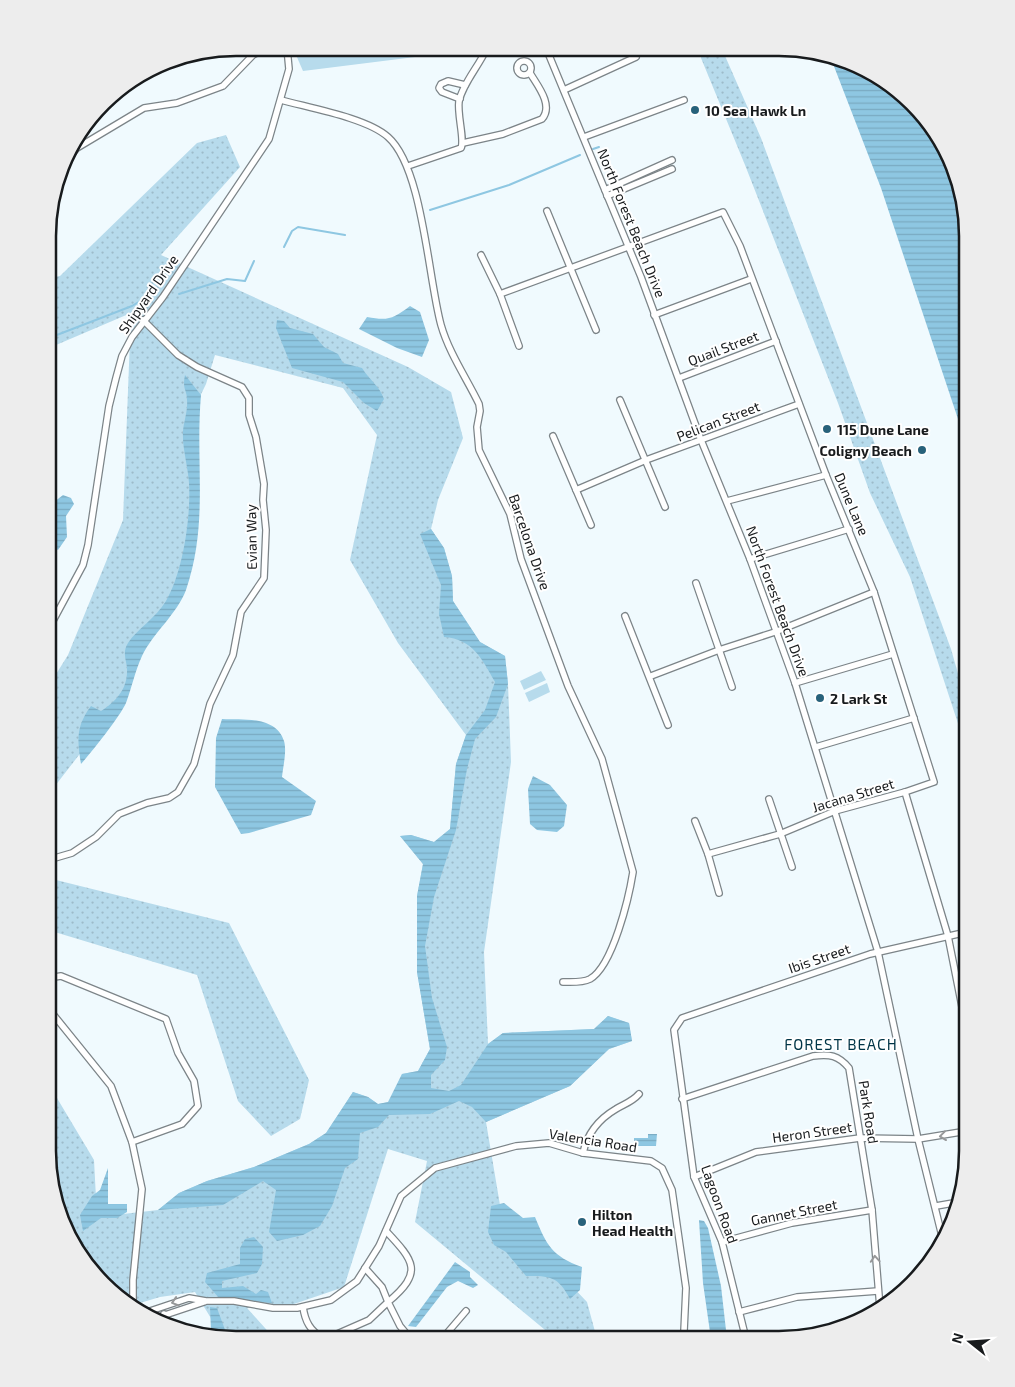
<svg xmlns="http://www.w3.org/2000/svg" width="1015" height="1387" viewBox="0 0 1015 1387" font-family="'Exo 2',sans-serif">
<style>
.grass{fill:url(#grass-dots)}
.park{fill:#b7dbec}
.water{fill:url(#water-rules)}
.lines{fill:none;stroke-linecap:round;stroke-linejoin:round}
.stream{stroke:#8ec7e2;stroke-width:2}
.minor-casing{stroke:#7c8488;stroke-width:8}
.minor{stroke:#fff;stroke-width:5.5}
.oneway{stroke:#979899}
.poi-dot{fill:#28627b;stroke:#fff;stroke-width:2}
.labels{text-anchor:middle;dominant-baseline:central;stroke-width:4;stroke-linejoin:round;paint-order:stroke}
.poi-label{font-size:14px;font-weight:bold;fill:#181b1d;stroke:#fff;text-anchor:start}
.street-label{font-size:14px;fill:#181b1d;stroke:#fff}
.neighbourhood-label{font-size:15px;letter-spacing:1px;fill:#013547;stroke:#fff}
.rim{fill:none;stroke:#181b1d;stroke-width:2.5}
</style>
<defs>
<pattern id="grass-dots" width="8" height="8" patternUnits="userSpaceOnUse" patternTransform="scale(1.25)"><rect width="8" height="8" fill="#b7dbec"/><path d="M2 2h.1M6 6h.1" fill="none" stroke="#9dbbca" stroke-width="1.8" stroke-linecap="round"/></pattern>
<pattern id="water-rules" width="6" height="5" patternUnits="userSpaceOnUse" patternTransform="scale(1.25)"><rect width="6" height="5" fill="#8ec7e2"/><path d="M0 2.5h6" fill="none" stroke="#7aaac1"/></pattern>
</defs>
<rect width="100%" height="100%" fill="#f0fafe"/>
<g class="grass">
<path d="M701 49H722L761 138 951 649 967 705V751L910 577 870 493 838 403 745 165 701 58Z"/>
<path d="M226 135 240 167 161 255 408 367 451 392 463 438 438 500 431 529 444 548 452 576 453 601 480 642 505 656 508 684 511 762 484 952 488 1044 503 1033 594 1029 608 1016 629 1023 632 1041 609 1049 570 1086 486 1122 501 1211 587 1302 597 1339H556L415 1222 427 1161 388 1149 344 1287 294 1304 247 1308 274 1338H223L195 1292 160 1297 130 1306 122 1301 67 1234 48 1151V1083L94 1160 97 1217 158 1210 179 1193 207 1181 254 1167 309 1144 326 1133 353 1092 368 1097 378 1104 389 1102 402 1074 418 1071 430 1049 417 972V896L423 864 400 836 411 835 434 842 450 829 456 764 466 735 398 643 350 560 377 435 343 388 215 355 206 384 193 411 198 531 178 596 133 658 127 693 48 795V687L68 655 123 520 131 313 49 348V278L60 276 197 143Z"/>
<path d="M48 878 229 923 309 1080 300 1119 271 1136 238 1101 197 975 48 930Z"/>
</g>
<g class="park">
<path d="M293 48H438L439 54 303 71Z"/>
<path d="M541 671 546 680 524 690 520 681Z"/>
<path d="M547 683 550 692 529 702 525 693Z"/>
</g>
<g class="water">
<path d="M830 56 850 62 893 86 948 153 967 236V446L881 188Z"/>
<path d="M410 306 420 312 429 340 422 357 397 348 359 329 367 317C388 321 393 319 410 306Z"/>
<path d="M277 320 284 321 290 328 313 334 324 347 338 354 343 363 362 368C370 381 379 385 384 399L377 411 364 403 343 382 292 368 276 328Z"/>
<path d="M185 375 201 395C195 463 209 523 186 590 177 614 153 633 142 656 135 671 132 687 126 703 121 715 91 753 81 764 77 740 76 726 91 706L101 711C114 703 127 690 127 672 128 662 121 654 128 643 137 629 156 618 166 601 183 572 191 517 189 483 188 466 182 448 183 431 184 421 188 410 187 400 187 389 182 390 185 375Z"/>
<path d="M63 495 71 498 74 504 66 516 67 537 58 550 49 544V506Z"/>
<path d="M431 529 444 548 452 576 453 601 480 642 505 656 508 684 496 717 475 739 467 769 456 830 434 897 425 946 432 998 447 1047 445 1060 431 1075V1088L449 1091 461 1085 488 1044 503 1033 594 1029 608 1016 629 1023 632 1041 609 1049 570 1086 486 1122 472 1107 459 1101 430 1114 389 1115 378 1127 360 1133 358 1159 345 1168 332 1206 320 1226 303 1235 277 1241 269 1232 276 1190 263 1181 223 1205 158 1210 179 1193 207 1181 254 1167 309 1144 326 1133 353 1092 368 1097 378 1104 388 1102 402 1074 418 1071 430 1049 417 972V896L423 864 400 836 411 835 434 842 450 829 456 764 466 735 485 710 495 682C482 659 473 639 444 637L439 614 441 585 420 534Z"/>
<path d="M222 719C244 720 276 716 284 741 287 751 283 767 282 777L316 801 311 815 249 833 241 834 215 787 216 738Z"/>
<path d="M533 776 550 785 567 805 564 826 557 832 537 830 530 824 528 789Z"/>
<path d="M648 1134H657L656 1146H634V1138H648Z"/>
<path d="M108 1168V1204H127V1212L117 1218H101L83 1231 80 1215 92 1196 100 1190Z"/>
<path d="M504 1203 523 1218 535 1217C547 1246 552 1256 582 1267L580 1290 570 1299C558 1276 550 1276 526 1276L506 1252 494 1245 488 1232 491 1206Z"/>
<path d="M699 1220 704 1221 708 1228 721 1286 727 1339H711L703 1283Z"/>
<path d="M254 1237 263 1247 262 1264 257 1273 222 1281V1288L243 1286 256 1294 261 1290 268 1292 272 1303 219 1298 205 1282 207 1273 240 1264V1248L245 1239Z"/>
<path d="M455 1262 470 1272V1277L478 1285 473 1288 458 1281 447 1287 416 1327 408 1326Z"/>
<path d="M210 1307 217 1308 228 1338H215L211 1331Z"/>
</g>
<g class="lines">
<g class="stream">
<path d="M593 149 599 147"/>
<path d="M430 210 509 185 580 155"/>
<path d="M284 247 292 231 298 227 345 235"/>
<path d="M179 294 227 279 245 281 254 261"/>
<path d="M49 338 132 306 147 297"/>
</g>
<defs>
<g id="minor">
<path d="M546 48 641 277 701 440 750 559 795 683 878 952 918 1139 943 1240"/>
<circle cx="524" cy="68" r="7"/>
<path d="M564 90 636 57"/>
<path d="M460 99 442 92 439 88 441 84 448 81 465 85"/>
<path d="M281 100C310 108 367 118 388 137 423 168 428 278 441 325 449 353 467 379 479 404L480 411 477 427 479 450 510 514 521 559 568 686 602 759 633 872C629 897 613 966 590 979 582 983 571 982 563 982"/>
<path d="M584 137 684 100"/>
<path d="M463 143 503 134 542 119C554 105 537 85 530 73"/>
<path d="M67 160 77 148 144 108 177 103 223 86 253 55 267 48"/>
<path d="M408 166 461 148C465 140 457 115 459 101 463 83 479 66 487 48"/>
<path d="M605 190 672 160"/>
<path d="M607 196 672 169"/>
<path d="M547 211 596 330"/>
<path d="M481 255 500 294 519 346"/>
<path d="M500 294 723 212 740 246 826 475 874 592 934 782 905 792 835 811 780 834 708 854"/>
<path d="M654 315 751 279"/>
<path d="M679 378 776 341"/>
<path d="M620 400 665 507"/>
<path d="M553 436 591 525"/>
<path d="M576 490 646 460 799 404"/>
<path d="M727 501 826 475"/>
<path d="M750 559 849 529"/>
<path d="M696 583 732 687"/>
<path d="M625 616 668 725"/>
<path d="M48 630 83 565 88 545 109 406 116 378 122 356 132 337 163 297 269 139 289 69 287 48"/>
<path d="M651 676 719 650 775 632 874 592"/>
<path d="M795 683 893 654"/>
<path d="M816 747 914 718"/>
<path d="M905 792 948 936 967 1032"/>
<path d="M769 799 792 867"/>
<path d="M695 821 708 854 719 893"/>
<path d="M48 860 72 853 96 837 119 814 147 803 169 798 178 792 194 764 210 704 233 655 241 612 264 578 266 530 263 500 264 484 256 437 249 415V398L242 387 197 367 178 355 143 320"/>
<path d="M48 978 61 976 166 1019 178 1053 194 1081 198 1106 182 1124 132 1142"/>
<path d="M48 1008 111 1086 132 1142 142 1189 133 1280V1307"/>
<path d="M682 1099 813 1056C830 1054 838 1055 849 1068L872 1210 880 1308"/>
<path d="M583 1153C587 1134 599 1119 616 1109 624 1104 632 1102 639 1094"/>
<path d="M694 1177 756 1152 860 1138 918 1139 967 1131"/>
<path d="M936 1206 959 1202"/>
<path d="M386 1231C414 1261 424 1272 388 1302L400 1326 410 1338"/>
<path d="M722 1242 792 1223 872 1210"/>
<path d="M303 1307C305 1321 310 1331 323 1338"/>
<path d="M739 1312 797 1297 878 1291"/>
<path d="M144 1313 189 1298 206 1301H234L273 1308H297L331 1300 357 1281 379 1246 401 1196 435 1168 516 1146 549 1143 583 1153 651 1161 662 1168 672 1190 686 1288 684 1331 686 1339"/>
<path d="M164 1314 167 1326"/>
<path d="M153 1319 204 1302"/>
<path d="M328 1338 369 1320 388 1302 382 1287 365 1268"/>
<path d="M442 1339 466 1311"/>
<path d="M746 1339 722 1242 694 1177 674 1030 682 1018 870 954 967 932"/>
</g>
</defs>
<use href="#minor" class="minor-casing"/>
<use href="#minor" class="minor"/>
</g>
<defs><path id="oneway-chevron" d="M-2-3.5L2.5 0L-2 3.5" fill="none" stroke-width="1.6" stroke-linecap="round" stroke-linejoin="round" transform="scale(1.25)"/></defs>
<g class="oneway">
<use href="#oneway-chevron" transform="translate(943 1136) rotate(173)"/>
<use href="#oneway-chevron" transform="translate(875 1259) rotate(-94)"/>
<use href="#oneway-chevron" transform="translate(175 1302) rotate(163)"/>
</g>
<g class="poi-dot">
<circle cx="695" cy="110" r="5"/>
<circle cx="827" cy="429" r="5"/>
<circle cx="922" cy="450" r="5"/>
<circle cx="820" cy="698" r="5"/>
<circle cx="582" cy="1222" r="5"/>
</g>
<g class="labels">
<g class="poi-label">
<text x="705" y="110">10 Sea Hawk Ln</text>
<text x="837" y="429">115 Dune Lane</text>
<text x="912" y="450" text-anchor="end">Coligny Beach</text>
<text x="830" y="698">2 Lark St</text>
<text x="592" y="1214">Hilton<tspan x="592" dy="16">Head Health</tspan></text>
</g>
<g class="street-label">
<text transform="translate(632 223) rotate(68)">North Forest Beach Drive</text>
<text transform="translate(148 294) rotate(-55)">Shipyard Drive</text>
<text transform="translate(723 348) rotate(-21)">Quail Street</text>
<text transform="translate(718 421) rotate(-21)">Pelican Street</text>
<text transform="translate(852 504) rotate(67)">Dune Lane</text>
<text transform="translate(251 537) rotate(-91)">Evian Way</text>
<text transform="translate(530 542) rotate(71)">Barcelona Drive</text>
<text transform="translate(778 601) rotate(70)">North Forest Beach Drive</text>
<text transform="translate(853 795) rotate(-17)">Jacana Street</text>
<text transform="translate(819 958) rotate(-19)">Ibis Street</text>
<text transform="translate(869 1112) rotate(81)">Park Road</text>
<text transform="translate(812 1132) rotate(-8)">Heron Street</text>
<text transform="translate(593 1140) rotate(9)">Valencia Road</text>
<text transform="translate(720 1204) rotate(70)">Lagoon Road</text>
<text transform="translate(794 1212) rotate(-11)">Gannet Street</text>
</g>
<g class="neighbourhood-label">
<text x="841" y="1044">FOREST BEACH</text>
</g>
</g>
<path d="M0 0H1015V1387H0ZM236 56H779A180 180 0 0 1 959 236V1151A180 180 0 0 1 779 1331H236A180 180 0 0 1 56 1151V236A180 180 0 0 1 236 56Z" fill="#ededed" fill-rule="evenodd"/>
<path class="rim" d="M236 56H779A180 180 0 0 1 959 236V1151A180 180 0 0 1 779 1331H236A180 180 0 0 1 56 1151V236A180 180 0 0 1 236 56Z"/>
<g transform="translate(970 1342) rotate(287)" stroke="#ffffff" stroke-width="4" paint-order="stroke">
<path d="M0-4L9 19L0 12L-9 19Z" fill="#181b1d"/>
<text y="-8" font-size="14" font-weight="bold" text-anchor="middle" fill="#181b1d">N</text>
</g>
</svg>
